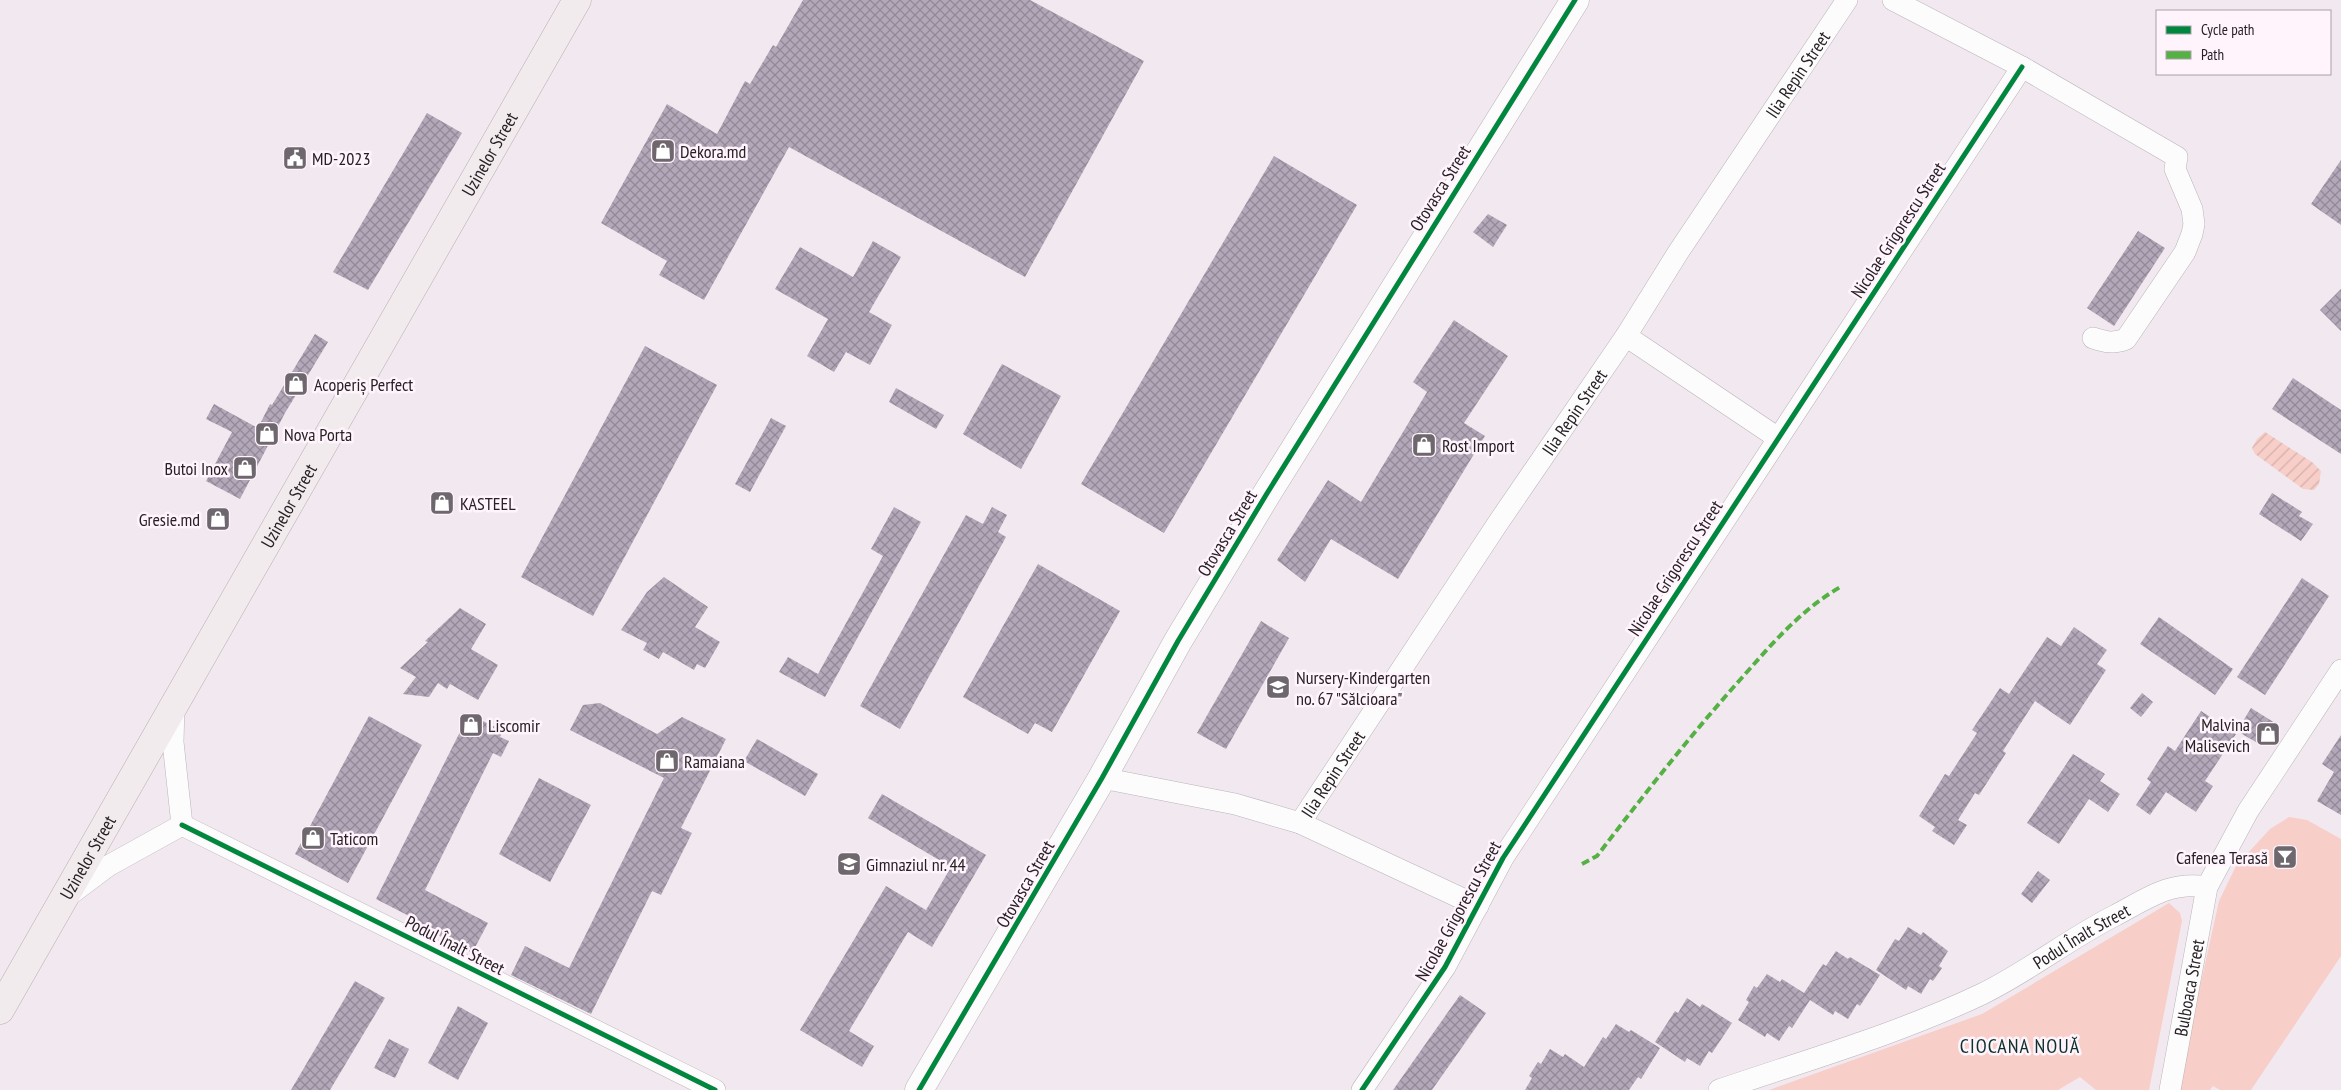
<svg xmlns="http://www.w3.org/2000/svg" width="2341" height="1090" viewBox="0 0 2341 1090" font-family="'PT Sans Narrow',sans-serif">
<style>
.park{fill:#f7cec8}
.garden{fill:url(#garden-furrows)}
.building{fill:url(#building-cross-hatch)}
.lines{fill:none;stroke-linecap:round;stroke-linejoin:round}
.street-casing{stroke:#bab3b8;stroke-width:22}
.secondary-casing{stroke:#bab3b8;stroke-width:29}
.primary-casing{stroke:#bcacb2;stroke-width:29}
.street{stroke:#fdfcfd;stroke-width:21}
.secondary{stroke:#fdfcfd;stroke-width:28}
.primary{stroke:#f2ebed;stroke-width:28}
.quiet{stroke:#56b145;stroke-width:4;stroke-dasharray:8 4;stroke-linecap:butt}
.cycleway-casing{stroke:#fff4fc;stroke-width:8}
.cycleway{stroke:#00873e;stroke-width:5}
.labels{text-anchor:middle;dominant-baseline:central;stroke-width:5;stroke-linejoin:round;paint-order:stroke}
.street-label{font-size:18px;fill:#272126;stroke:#fff4fc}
.poi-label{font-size:18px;fill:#272126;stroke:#fff4fc;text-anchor:start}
.quarter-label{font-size:20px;letter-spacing:1px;fill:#0f312d;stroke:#fff4fc}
</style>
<defs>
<pattern id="garden-furrows" width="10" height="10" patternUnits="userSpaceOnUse" patternTransform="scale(1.25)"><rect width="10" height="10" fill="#f7cec8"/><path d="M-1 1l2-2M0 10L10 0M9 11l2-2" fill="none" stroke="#d4b1ac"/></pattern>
<pattern id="building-cross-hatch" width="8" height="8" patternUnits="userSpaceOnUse" patternTransform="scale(1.25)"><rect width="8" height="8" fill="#b3a8b9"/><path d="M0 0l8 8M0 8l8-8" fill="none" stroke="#928896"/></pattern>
</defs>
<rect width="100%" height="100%" fill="#f2e9f0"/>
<g class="park">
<path d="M2289 817 2307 820 2341 839V956L2251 1090H2220L2213 1086 2210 1090H2177L2219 901 2236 866 2270 829Z"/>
<path d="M2169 903 2180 913 2182 921 2149 1090H2096L2080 1077 2058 1090H1769L1982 1014Z"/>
</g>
<path class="garden" d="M2265 432 2312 462 2321 471 2319 484 2314 490 2303 489 2255 454 2252 448 2257 439Z"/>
<g class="building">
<path d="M803 0H1030L1144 61 1025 277 789 147 704 300 659 275 667 261 601 223 667 104 717 134 745 81 750 84 773 45 776 47Z"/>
<path d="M427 113 462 133 368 290 333 272Z"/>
<path d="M1274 156 1357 205 1164 533 1081 484Z"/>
<path d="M2341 160V225L2311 204Z"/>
<path d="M1488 214 1507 225 1493 247 1473 232Z"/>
<path d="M2138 231 2165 248 2114 326 2087 308Z"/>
<path d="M873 241 901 257 869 312 892 325 870 365 846 352 834 372 807 356 828 319 775 289 800 247 853 277Z"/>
<path d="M2341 289V331L2320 310Z"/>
<path d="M1454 320 1508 356 1464 423 1485 436 1398 579 1331 539 1305 582 1277 560 1328 480 1361 502 1427 392 1413 382Z"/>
<path d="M315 334 328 342 285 413 240 499 206 481 232 432 206 419 214 404 258 428 270 404 272 405Z"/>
<path d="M645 346 717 385 593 616 521 577Z"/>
<path d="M1002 364 1061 396 1021 469 963 434Z"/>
<path d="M2293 378 2341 410V454L2272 409Z"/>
<path d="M896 388 944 415 936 429 889 402Z"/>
<path d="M771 418 786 426 750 492 735 484Z"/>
<path d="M2272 493 2302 512 2299 516 2313 524 2301 541 2259 514Z"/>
<path d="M894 507 921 522 825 697 779 672 788 657 818 674 883 556 871 549Z"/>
<path d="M992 507 1007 515 998 532 1006 537 900 729 860 706 966 515 983 524Z"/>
<path d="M1038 564 1120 611 1052 732 1035 723 1028 734 963 697Z"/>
<path d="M664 577 708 607 695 627 720 642 705 668 697 664 694 670 663 652 659 659 643 650 647 643 621 630 647 592Z"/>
<path d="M2302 578 2329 596 2265 695 2237 677Z"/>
<path d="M460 608 486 624 471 649 498 665 478 700 450 684 447 689 438 683 429 697 403 694 416 677 400 668 428 642 425 641Z"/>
<path d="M2159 617 2233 669 2215 695 2140 644Z"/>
<path d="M1261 621 1289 638 1226 749 1197 733Z"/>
<path d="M2074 627 2107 650 2097 664 2106 670 2070 725 2035 701 2003 751 2006 753 1990 778 1979 795 1975 793 1958 820 1967 825 1954 845 1932 831 1935 827 1919 816 1945 774 1949 776 1977 733 1972 730 2000 688 2009 694 2047 637 2061 646Z"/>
<path d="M2142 693 2153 702 2141 717 2130 708Z"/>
<path d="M600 703 657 734 682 717 726 739 681 828 692 833 661 895 652 891 591 1014 511 975 525 946 569 968 664 778 570 730 583 705Z"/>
<path d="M2251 708 2275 723 2273 726 2278 729 2268 745 2263 742 2261 745 2237 731Z"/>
<path d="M2201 711 2236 734 2205 781 2213 786 2196 812 2166 792 2150 815 2136 805 2151 782 2147 779 2168 746 2175 751Z"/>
<path d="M469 714 503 731 500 737 509 741 501 757 493 753 425 890 488 923 472 953 409 920 411 917 376 899Z"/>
<path d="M369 716 422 745 348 883 295 854Z"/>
<path d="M2341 735V815L2317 801 2334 772 2322 764Z"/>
<path d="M757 739 818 774 805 796 744 761Z"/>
<path d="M2073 754 2105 774 2100 781 2120 794 2108 812 2089 799 2059 844 2027 823Z"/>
<path d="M539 778 591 805 550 882 499 854Z"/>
<path d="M882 794 986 855 932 947 908 932 849 1031 874 1046 862 1067 800 1030 886 886 926 910 951 867 868 818Z"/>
<path d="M2038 871 2050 880 2032 903 2021 894Z"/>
<path d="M1908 927 1921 935 1923 932 1948 951 1939 966 1942 968 1933 981 1930 979 1921 994 1908 986 1906 990 1876 970 1895 939 1899 941Z"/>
<path d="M1836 951 1848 959 1850 957 1880 975 1860 1006 1857 1004 1848 1019 1835 1011 1833 1015 1810 1000 1792 1028 1789 1026 1779 1041 1767 1033 1765 1037 1738 1020 1749 1002 1746 1000 1754 986 1757 988 1767 974 1780 982 1782 979 1804 993 1823 964 1826 966Z"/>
<path d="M355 981 385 998 330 1090H291Z"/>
<path d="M1460 995 1486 1013 1432 1090H1393Z"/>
<path d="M1687 998 1700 1007 1702 1004 1732 1023 1712 1053 1709 1051 1700 1066 1687 1058 1685 1062 1655 1042 1675 1011 1678 1013Z"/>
<path d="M458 1006 488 1023 458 1080 428 1063Z"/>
<path d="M1616 1024 1629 1032 1631 1030 1660 1048 1641 1079 1638 1077 1629 1090H1525L1532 1078 1529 1076 1538 1062 1541 1064 1550 1049 1563 1057 1565 1054 1584 1067 1603 1037 1606 1039Z"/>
<path d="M389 1039 409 1049 395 1078 374 1068Z"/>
</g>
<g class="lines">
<defs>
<g id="street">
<path d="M1893 0 2022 67 2177 157 2175 169 2192 209 2194 224 2192 234 2185 252 2126 339C2114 344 2105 342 2093 338"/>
<path d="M1626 336 1778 438"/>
<path d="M174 706 173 742 182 825"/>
<path d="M1102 778 1235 804 1300 823 1478 906"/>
<path id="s1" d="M1300 823 1498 523 1626 336 1679 251 1847 0"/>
<path d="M182 825 715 1090"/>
<path d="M68 896 108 866 182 825"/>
<path d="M1362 1090 1445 967 1503 858 2022 67"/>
<path id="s2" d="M1719 1090C1807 1060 1898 1034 1982 994 2029 971 2070 938 2116 915 2148 898 2170 881 2207 887"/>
<path id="s3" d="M2170 1090 2207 887 2248 811 2341 670"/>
</g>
<path id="secondary" d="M919 1090 1102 778 1178 641 1266 495 1575 0"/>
<g id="primary">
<path id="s4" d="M0 1010 577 0"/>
</g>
</defs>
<use href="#street" class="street-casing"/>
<use href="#secondary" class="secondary-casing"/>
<use href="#primary" class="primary-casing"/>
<use href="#street" class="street"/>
<use href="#secondary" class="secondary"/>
<use href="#primary" class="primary"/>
<path class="quiet" d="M1582 864 1597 856C1643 796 1689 737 1739 681 1771 645 1800 610 1842 586"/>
<defs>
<g id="cycleway">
<path d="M182 825 715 1090"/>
<path d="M919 1090 1102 778 1178 641 1266 495 1575 0"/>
<path d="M1362 1090 1445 967 1503 858 2022 67"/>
</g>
</defs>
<use href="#cycleway" class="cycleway-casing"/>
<use href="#cycleway" class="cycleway"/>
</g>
<defs>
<symbol id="shop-square" viewBox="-11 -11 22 22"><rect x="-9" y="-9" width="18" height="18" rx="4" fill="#6e676d" stroke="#fff4fc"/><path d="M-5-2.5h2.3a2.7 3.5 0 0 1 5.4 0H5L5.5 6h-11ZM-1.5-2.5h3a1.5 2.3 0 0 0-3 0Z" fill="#fff"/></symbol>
<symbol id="civic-square" viewBox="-11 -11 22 22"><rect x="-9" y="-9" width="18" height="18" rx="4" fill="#6e676d" stroke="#fff4fc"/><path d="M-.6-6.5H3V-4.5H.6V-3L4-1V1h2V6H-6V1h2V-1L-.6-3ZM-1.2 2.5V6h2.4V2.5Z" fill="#fff"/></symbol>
<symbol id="school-square" viewBox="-11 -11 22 22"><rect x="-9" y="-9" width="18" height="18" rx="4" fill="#6e676d" stroke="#fff4fc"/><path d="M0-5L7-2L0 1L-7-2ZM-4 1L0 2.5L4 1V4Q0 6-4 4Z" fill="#fff"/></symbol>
<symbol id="bar-square" viewBox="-11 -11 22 22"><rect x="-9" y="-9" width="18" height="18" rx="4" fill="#6e676d" stroke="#fff4fc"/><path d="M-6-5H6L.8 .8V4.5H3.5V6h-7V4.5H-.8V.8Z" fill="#fff"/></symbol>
</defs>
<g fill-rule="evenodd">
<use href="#shop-square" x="649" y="137" width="28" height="28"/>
<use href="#civic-square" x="281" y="144" width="28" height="28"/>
<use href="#shop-square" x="282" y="370" width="28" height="28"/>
<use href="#shop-square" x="253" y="420" width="28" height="28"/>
<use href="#shop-square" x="1410" y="431" width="28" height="28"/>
<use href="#shop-square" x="231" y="454" width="28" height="28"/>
<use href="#shop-square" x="428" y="489" width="28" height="28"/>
<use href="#shop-square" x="204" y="505" width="28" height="28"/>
<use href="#school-square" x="1264" y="673" width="28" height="28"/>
<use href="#shop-square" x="457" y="711" width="28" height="28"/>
<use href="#shop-square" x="2254" y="720" width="28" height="28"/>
<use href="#shop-square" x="653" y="747" width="28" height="28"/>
<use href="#shop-square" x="299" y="824" width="28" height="28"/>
<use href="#bar-square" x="2271" y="843" width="28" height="28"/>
<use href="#school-square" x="835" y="850" width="28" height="28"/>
</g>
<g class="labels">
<g class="street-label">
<text stroke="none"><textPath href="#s1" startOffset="899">Ilia Repin Street</textPath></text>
<text stroke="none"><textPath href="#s4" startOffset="986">Uzinelor Street</textPath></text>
<text transform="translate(1440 188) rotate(-58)">Otovasca Street</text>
<text transform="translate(1898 230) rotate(-57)">Nicolae Grigorescu Street</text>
<text stroke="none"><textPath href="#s1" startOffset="494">Ilia Repin Street</textPath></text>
<text stroke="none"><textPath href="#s4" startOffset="581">Uzinelor Street</textPath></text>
<text transform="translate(1227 533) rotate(-59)">Otovasca Street</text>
<text transform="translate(1675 568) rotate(-57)">Nicolae Grigorescu Street</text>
<text stroke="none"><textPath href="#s1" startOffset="59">Ilia Repin Street</textPath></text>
<text stroke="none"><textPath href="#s4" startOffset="176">Uzinelor Street</textPath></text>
<text transform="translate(1025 884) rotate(-60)">Otovasca Street</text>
<text transform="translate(1458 911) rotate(-61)">Nicolae Grigorescu Street</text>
<text stroke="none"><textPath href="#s2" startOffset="395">Podul Înalt Street</textPath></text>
<text transform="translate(455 945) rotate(27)">Podul Înalt Street</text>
<text stroke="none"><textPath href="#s3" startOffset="104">Bulboaca Street</textPath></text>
</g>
<g class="poi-label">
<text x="680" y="151">Dekora.md</text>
<text x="312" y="158">MD-2023</text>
<text x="314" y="384">Acoperiș Perfect</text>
<text x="284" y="434">Nova Porta</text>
<text x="1442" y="445">Rost Import</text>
<text x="228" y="468" text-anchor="end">Butoi Inox</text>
<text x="460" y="503">KASTEEL</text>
<text x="200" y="519" text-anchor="end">Gresie.md</text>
<text x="1296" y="677">Nursery-Kindergarten<tspan x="1296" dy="21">no. 67 "Sălcioara"</tspan></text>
<text x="2250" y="724" text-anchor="end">Malvina<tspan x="2250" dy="21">Malisevich</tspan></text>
<text x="488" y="725">Liscomir</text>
<text x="684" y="761">Ramaiana</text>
<text x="330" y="838">Taticom</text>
<text x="2268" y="857" text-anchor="end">Cafenea Terasă</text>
<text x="866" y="864">Gimnaziul nr. 44</text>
</g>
<g class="quarter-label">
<text x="2020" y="1046">CIOCANA NOUĂ</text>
</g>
</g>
<rect x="2156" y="10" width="175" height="65" fill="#fff4fc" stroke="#a9a0a6"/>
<rect x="2166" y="26" width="25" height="8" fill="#00873e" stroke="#a9a0a6"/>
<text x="2201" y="35" font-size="15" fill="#272126">Cycle path</text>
<rect x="2166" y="51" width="25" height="8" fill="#56b145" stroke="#a9a0a6"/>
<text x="2201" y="60" font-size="15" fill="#272126">Path</text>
</svg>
